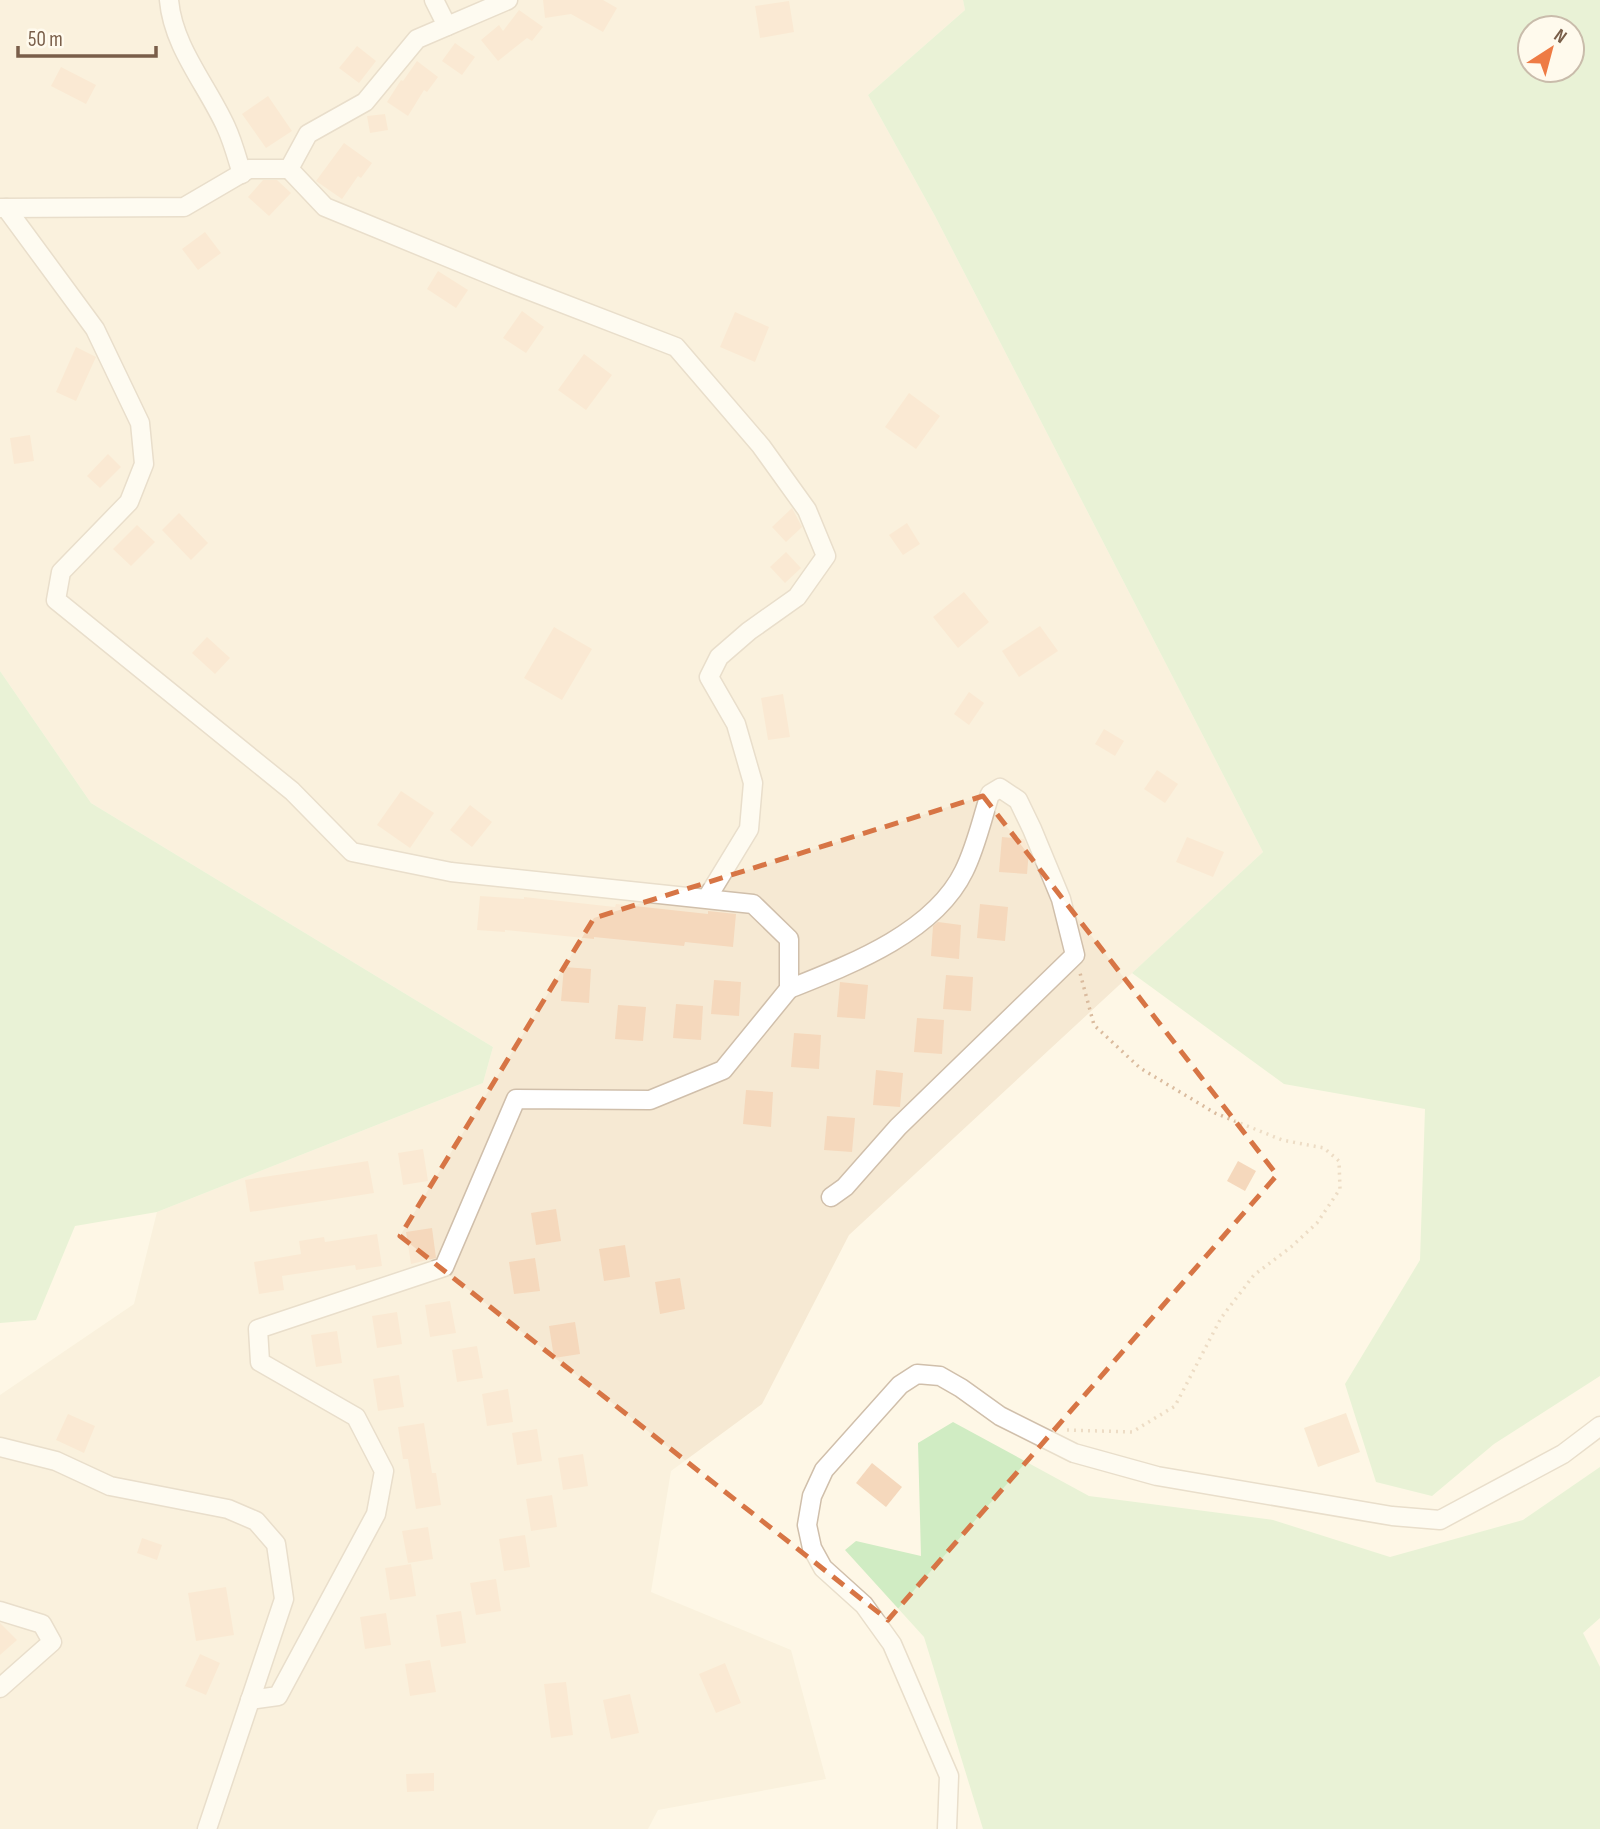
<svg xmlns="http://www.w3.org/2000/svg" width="1600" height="1829" viewBox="0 0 1600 1829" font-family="'Sofia Sans Condensed',sans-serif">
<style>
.residential{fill:#f6e9d3}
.green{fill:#d0ecc3;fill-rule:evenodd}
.building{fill:#f5d8bc}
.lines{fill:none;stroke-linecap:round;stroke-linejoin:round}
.minor-casing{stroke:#d0bfab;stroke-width:21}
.path{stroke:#dabb9e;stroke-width:3.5;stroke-dasharray:2 5;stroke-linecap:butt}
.minor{stroke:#fff;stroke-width:18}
.marked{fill:none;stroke:#d77545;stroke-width:5;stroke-dasharray:14 9;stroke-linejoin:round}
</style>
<rect width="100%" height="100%" fill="#fef7e6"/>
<path class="residential" d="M0 0H963L965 10 868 95 935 216 1263 852 849 1235 762 1404 671 1471 651 1592 791 1650 826 1779 658 1810 648 1829H0V1395L134 1304 157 1212 483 1083 493 1047 91 803 0 671Z"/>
<g class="green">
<path d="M963 0H1600V1376L1494 1444 1432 1496 1376 1482 1345 1384 1420 1260 1425 1109 1284 1084 1132 973 1263 852 935 216 868 95 965 10ZM1572 28V70H1530V28Z"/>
<path d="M0 671 91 803 493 1047 483 1083 157 1212 75 1226 36 1320 0 1323Z"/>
<path d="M953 1422 1089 1496 1273 1520 1390 1557 1523 1520 1600 1467V1618L1583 1633 1600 1667V1829H983L924 1637 845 1550 856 1541 921 1556 918 1443Z"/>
</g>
<g class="building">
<path d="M543 0H603L617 8 603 32 571 14 545 18Z"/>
<path d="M789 1 794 32 760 38 755 6Z"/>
<path d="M519 10 543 27 532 41 527 38 498 61 481 40 499 25 503 31Z"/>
<path d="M455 43 475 57 462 75 442 61Z"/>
<path d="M357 46 376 61 359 83 339 68Z"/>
<path d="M417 61 438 77 427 92 424 90 408 116 387 102 401 80 403 81Z"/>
<path d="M61 67 96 85 86 104 51 86Z"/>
<path d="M268 96 292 131 266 148 242 114Z"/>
<path d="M385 114 388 130 370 133 367 116Z"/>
<path d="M344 143 372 163 361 178 358 176 342 199 316 181Z"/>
<path d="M263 180H277L291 193 269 216 248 197Z"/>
<path d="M205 232 221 253 198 270 182 249Z"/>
<path d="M438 271 468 290 456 308 427 289Z"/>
<path d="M522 311 544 327 526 353 503 338Z"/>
<path d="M735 312 769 327 755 362 720 347Z"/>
<path d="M76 347 96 357 76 401 56 392Z"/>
<path d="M584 354 612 375 586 410 558 390Z"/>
<path d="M909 393 940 416 916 449 885 427Z"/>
<path d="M30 435 34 461 14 464 10 438Z"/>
<path d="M108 454 121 467 100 488 87 476Z"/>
<path d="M792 508 802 527 786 542 772 527Z"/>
<path d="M179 513 208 543 191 560 162 530Z"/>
<path d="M907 523 920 544 903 555 889 535Z"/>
<path d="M137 525 155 542 131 566 113 549Z"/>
<path d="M786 552 801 568 785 583 770 567Z"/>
<path d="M964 592 989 622 958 648 933 617Z"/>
<path d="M1040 626 1058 651 1019 677 1002 651Z"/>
<path d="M554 627 592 649 562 700 524 678Z"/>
<path d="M207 637 230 658 215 674 192 653Z"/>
<path d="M969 692 984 703 969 725 954 714Z"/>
<path d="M783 694 790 737 768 740 761 698Z"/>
<path d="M1104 729 1124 741 1115 756 1095 744Z"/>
<path d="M1157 770 1178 784 1165 803 1144 789Z"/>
<path d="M401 791 434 813 410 848 377 825Z"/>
<path d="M470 805 492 822 472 847 450 830Z"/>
<path d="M1002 837 1024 839 1029 850 1027 874 999 872Z"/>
<path d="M1187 837 1224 852 1213 877 1176 862Z"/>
<path d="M480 896 524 899V897L615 907 616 904 708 914V911L736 914 733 947 685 942 684 946 594 937V939L505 930V932L477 930Z"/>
<path d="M980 904 1008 907 1005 941 977 938Z"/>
<path d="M938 922 961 925 959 959 931 956 933 926Z"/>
<path d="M564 967 591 969 589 1003 561 1001Z"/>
<path d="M946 975 973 977 971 1011 943 1009Z"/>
<path d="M714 980 741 982 739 1016 711 1014Z"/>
<path d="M840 982 868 985 865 1019 837 1017Z"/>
<path d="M676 1004 703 1006 701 1040 673 1038Z"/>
<path d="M618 1005 646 1007 643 1041 615 1039Z"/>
<path d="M917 1018 944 1020 942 1054 914 1052Z"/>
<path d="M794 1033 821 1035 819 1069 791 1067Z"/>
<path d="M876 1070 903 1073 900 1107 873 1105Z"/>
<path d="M746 1090 773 1092 771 1127 743 1124Z"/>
<path d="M827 1116 855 1118 852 1152 824 1150Z"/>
<path d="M423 1149 428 1181 403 1185 398 1153Z"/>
<path d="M368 1161 374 1193 250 1212 245 1180Z"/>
<path d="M1238 1161 1256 1171 1245 1191 1227 1181Z"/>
<path d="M556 1209 561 1241 536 1245 531 1213Z"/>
<path d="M432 1228 436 1258 411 1264 406 1232Z"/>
<path d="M377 1234 382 1266 356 1270 355 1265 282 1276 284 1290 259 1294 254 1262 301 1254 299 1241 324 1237 325 1242Z"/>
<path d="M625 1245 630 1277 604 1281 599 1249Z"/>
<path d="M535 1258 540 1291 514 1294 509 1262Z"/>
<path d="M680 1278 685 1309 660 1314 655 1282Z"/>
<path d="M450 1301 456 1333 430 1337 425 1305Z"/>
<path d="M397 1312 402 1344 377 1348 372 1316Z"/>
<path d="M575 1322 580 1354 554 1358 549 1326Z"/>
<path d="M337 1331 342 1363 316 1367 311 1335Z"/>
<path d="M477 1346 483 1378 457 1382 452 1350Z"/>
<path d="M399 1375 404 1407 378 1411 373 1379Z"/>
<path d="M508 1389 513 1422 487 1426 482 1394Z"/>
<path d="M1346 1413 1360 1452 1318 1467 1304 1428Z"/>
<path d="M68 1414 95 1426 84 1453 56 1440Z"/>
<path d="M424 1423 432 1473H436L441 1505 416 1509 408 1459H403L398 1427Z"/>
<path d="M537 1429 542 1461 517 1465 512 1433Z"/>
<path d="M583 1454 588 1486 563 1490 558 1458Z"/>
<path d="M872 1463 902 1487 886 1507 856 1483Z"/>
<path d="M552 1495 557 1527 531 1531 526 1499Z"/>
<path d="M428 1527 433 1559 408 1563 402 1531Z"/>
<path d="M525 1535 530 1567 504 1571 499 1539Z"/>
<path d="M142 1538 162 1545 157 1560 137 1553Z"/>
<path d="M411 1564 416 1596 390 1600 385 1568Z"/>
<path d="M496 1579 501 1611 476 1615 470 1583Z"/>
<path d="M226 1587 234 1635 196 1641 188 1593Z"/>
<path d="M461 1611 466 1643 441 1647 436 1615Z"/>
<path d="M386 1613 391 1645 365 1649 360 1617Z"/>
<path d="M0 1623 17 1640 0 1655Z"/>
<path d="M200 1654 220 1663 206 1695 185 1686Z"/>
<path d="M430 1660 436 1692 410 1696 405 1664Z"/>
<path d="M725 1663 741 1703 716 1713 699 1674Z"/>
<path d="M566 1682 573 1735 551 1738 544 1684Z"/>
<path d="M630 1694 639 1733 611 1739 603 1700Z"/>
<path d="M434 1773V1791L407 1792 406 1774Z"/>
</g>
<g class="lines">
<defs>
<g id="minor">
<path d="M169 0C173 47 207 85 226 127 233 142 237 158 242 174"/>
<path d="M434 0 447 26"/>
<path d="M289 169 325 207 515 285 676 347 761 446 807 510 826 556 797 597 749 631 719 657 709 677 736 724 753 783 749 829 707 898"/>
<path d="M0 208 184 207 249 169H289L308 134 365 102 417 39 508 0"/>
<path d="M6 208 95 329 140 423 144 464 129 502 61 572 56 600 292 791 352 852 451 872 753 904 789 939V989L723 1070 650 1100 516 1099 444 1267 258 1329 260 1362 356 1417 384 1471 376 1514 278 1696 250 1700"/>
<path d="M789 989C849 965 934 933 964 871 976 847 982 819 990 794L1000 788 1018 800 1032 829 1061 899 1075 955 898 1127 845 1187 831 1197"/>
<path d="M0 1447 56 1461 110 1486 228 1509 256 1521 276 1544 284 1599 207 1829"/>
<path d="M0 1611 42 1624 52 1642 0 1688"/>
<path d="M947 1829 949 1776 892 1644 864 1605 823 1568 812 1548 807 1525 812 1496 824 1470 900 1385 917 1374 940 1376 961 1388 1000 1416 1074 1453 1157 1476 1392 1516 1440 1520 1563 1454 1600 1426"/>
</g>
</defs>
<use href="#minor" class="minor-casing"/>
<path class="path" d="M1067 1430 1132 1432 1175 1406 1221 1318 1254 1275 1291 1247 1317 1223 1340 1189 1339 1161 1324 1148 1282 1140 1215 1113 1140 1068 1094 1025 1080 973"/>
<use href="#minor" class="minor"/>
</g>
<path d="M0 0H1600V1829H0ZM983 796 1277 1175 888 1620 400 1236 594 918Z" fill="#fef7e6" fill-opacity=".55" fill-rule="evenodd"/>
<path class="marked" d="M983 796 1277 1175 888 1620 400 1236 594 918Z"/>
<g transform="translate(1551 49) rotate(36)"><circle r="33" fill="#fffaed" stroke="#c9bcab" stroke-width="2"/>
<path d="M0-5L12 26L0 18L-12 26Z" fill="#ee7b44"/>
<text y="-10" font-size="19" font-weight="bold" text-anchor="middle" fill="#795e49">N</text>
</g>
<path d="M18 46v10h138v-10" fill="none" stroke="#795e49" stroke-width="3.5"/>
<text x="28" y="46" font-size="21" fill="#795e49" stroke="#fffaed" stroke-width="5" paint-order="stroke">50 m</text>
</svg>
